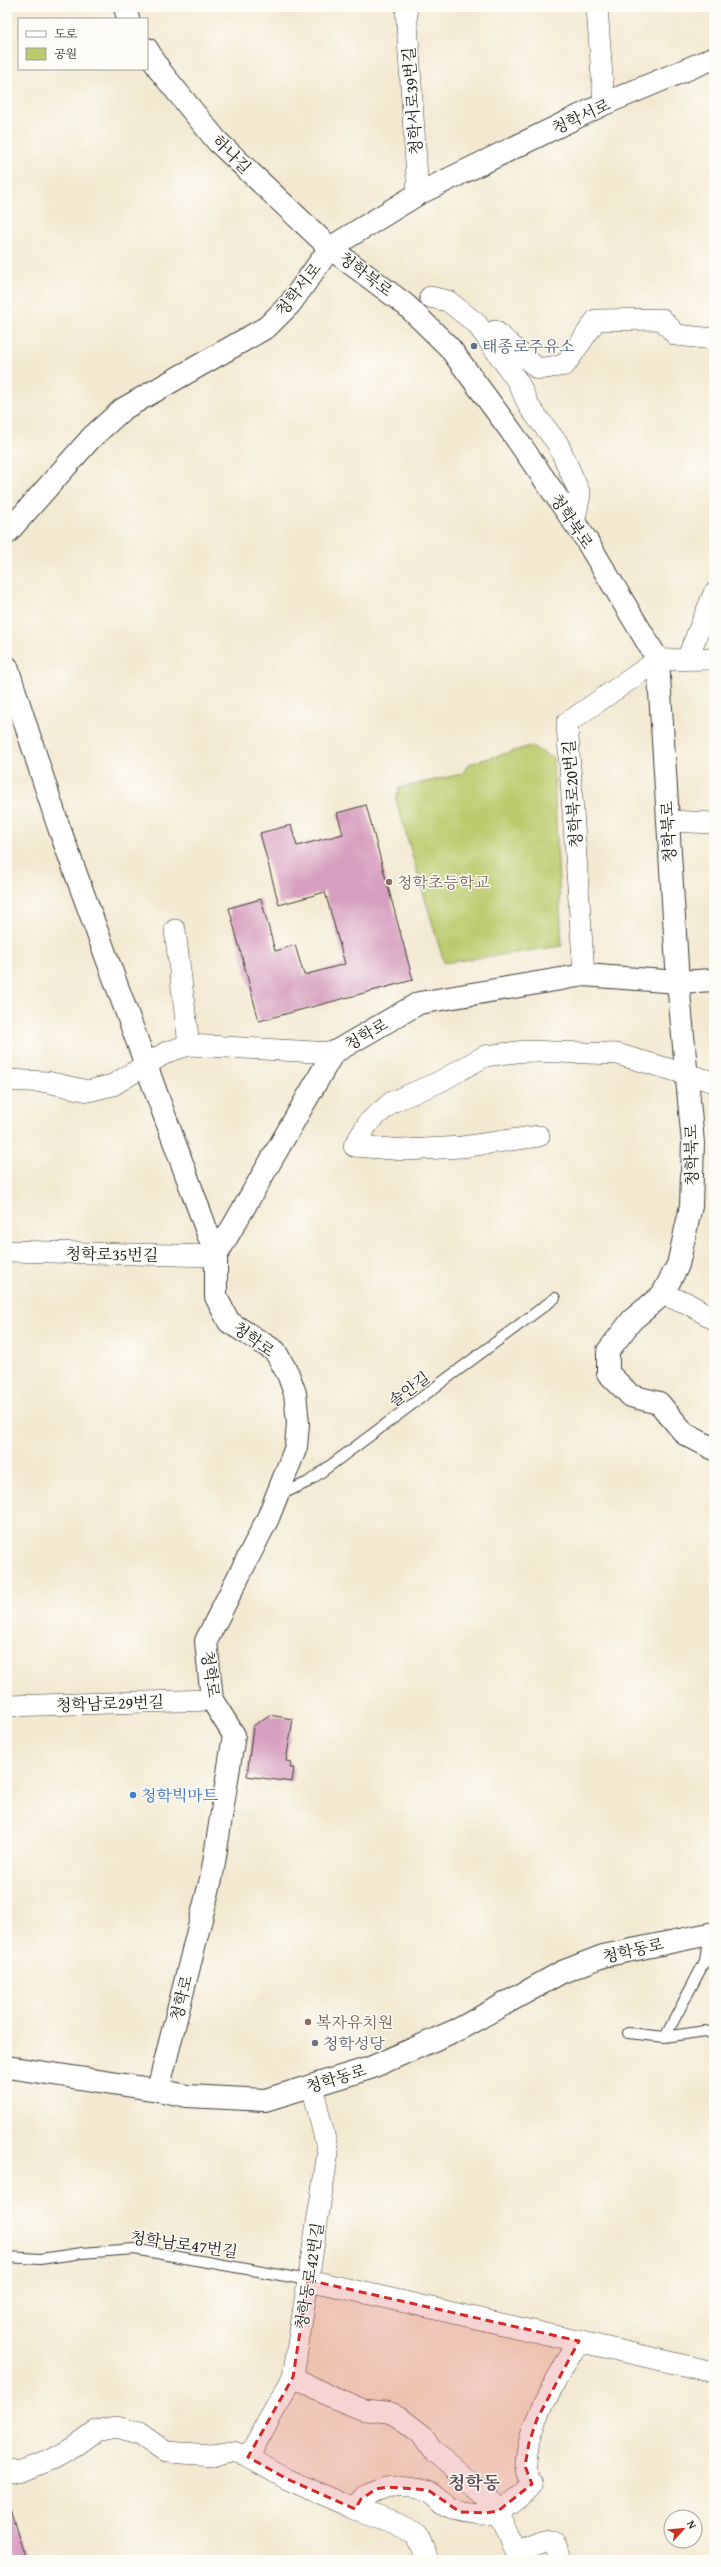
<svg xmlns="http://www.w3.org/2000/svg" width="721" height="2567" viewBox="0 0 721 2567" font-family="'Gentium Book Plus','Noto Serif KR',serif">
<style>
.green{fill:#bbca6c;stroke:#6c7344}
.building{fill:#d79fbf}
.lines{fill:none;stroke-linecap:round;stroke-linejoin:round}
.lane-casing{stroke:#3c3b37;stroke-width:12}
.street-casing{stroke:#3c3b37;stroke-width:22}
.secondary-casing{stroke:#3c3b37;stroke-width:24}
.lane{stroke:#fff;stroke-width:10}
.street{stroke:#fff;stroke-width:21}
.secondary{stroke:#fff;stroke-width:22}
.marked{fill:#d62828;fill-opacity:0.2;stroke:#d62828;stroke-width:3;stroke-dasharray:8 5;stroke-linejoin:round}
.service-dot{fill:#5c6f8a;stroke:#fdfcf7;stroke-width:1.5}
.education-dot{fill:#8d6e63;stroke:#fdfcf7;stroke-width:1.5}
.shop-dot{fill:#3f7fe0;stroke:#fdfcf7;stroke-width:1.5}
.worship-dot{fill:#6b7280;stroke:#fdfcf7;stroke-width:1.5}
.labels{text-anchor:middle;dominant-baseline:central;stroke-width:3;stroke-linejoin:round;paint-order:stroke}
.street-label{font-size:16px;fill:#1c1c1c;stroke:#fdfcf7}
.service-label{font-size:16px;fill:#4e5e75;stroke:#fdfcf7;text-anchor:start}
.education-label{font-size:16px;fill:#785e54;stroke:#fdfcf7;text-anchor:start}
.shop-label{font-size:16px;fill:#366cbe;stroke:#fdfcf7;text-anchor:start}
.worship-label{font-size:16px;fill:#5b616d;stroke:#fdfcf7;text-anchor:start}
.quarter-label{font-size:18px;font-weight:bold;fill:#5d4a55;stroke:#fdfcf7}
</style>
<rect width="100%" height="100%" fill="#fdfcf7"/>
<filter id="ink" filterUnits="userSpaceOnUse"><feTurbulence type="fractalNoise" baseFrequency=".025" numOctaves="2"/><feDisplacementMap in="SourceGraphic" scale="8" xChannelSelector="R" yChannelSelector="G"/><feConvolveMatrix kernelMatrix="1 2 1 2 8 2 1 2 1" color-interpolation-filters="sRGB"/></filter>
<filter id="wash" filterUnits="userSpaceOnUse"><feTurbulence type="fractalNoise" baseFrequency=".012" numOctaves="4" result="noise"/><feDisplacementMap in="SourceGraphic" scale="16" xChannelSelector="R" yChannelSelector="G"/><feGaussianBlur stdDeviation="0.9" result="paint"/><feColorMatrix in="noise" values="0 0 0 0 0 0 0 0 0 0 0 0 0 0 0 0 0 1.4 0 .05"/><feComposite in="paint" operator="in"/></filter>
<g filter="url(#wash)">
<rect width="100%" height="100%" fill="#f3e9d1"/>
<path class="green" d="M531 746 553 758 562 946 444 963 396 800 399 788 462 774 469 764Z"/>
<g id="blocks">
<g class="building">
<path d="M366 805 413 980 259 1021 229 908 261 899 275 951 295 945 304 975 345 964 325 892 279 905 260 833 291 825 297 846 343 834 337 813Z"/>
<path d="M269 1715 293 1719 286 1761 291 1762 290 1768H294L292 1782 247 1776 253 1726Z"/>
<path d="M10 2510 26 2560H7V2511Z"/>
</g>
</g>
</g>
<g filter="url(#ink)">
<use href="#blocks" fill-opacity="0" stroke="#3c3b37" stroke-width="1"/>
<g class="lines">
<defs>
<g id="lane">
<path d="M280 1495 308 1482 555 1298"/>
<path d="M628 2033 665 2037 705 2031 714 2034"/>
<path d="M665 2037 705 1961 709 1933"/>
<path d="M7 2257 40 2259 82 2253 134 2249 308 2280"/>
</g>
<g id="street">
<path d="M406 7 418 194"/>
<path d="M597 7 604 104"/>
<path d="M430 297 448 301 477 324 518 382 530 408 558 444 580 494 574 523"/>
<path d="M495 331 538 369 565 365 596 320 662 319 676 335 714 339"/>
<path d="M687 659 714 593"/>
<path d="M668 821 714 823"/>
<path d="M175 930 189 1045"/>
<path d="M584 975 567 723 658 660 714 659"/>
<path d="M7 1080 47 1082 88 1091 113 1085 167 1052 189 1045 333 1053"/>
<path d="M539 1136 462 1147 405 1150 354 1146 369 1122 392 1102 439 1082 485 1056 525 1051 617 1054 714 1082"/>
<path d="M7 1251 216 1256"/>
<path d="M662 1295 685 1302 714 1319"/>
<path d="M7 1706 212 1700"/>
<path d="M308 2280 714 2372"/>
<path d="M293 2377 331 2397 364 2410 387 2412 398 2416 421 2434 432 2450 489 2499 496 2506 515 2550 519 2552C538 2546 556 2528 559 2560"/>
<path d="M248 2457 293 2377 328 2152 312 2085"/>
<path d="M7 2469 19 2472 53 2459 74 2447 96 2431 116 2427 139 2433 166 2452 213 2455 233 2452 248 2457 287 2479 355 2509 414 2530 417 2533 427 2560"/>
<path d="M355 2509C370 2485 401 2483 426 2490 434 2492 441 2502 448 2507 459 2514 486 2517 499 2511 510 2505 524 2494 532 2484 529 2479 525 2471 526 2464 527 2424 559 2375 579 2341"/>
</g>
<g id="secondary">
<path d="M125 7 128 19"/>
<path d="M147 49 161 72 217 141 330 248 406 305 449 347 511 431 585 538 658 660 678 982 693 1143 691 1206 678 1265 662 1295 632 1320 608 1351V1373L631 1396 659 1403 685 1434 714 1449"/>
<path d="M7 533 92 437 123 409 267 327 290 304 330 248 418 194 604 104 714 58"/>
<path d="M7 667 58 825 216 1256"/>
<path d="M7 2067 158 2090 187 2096 265 2100 370 2068 461 2028 562 1972 603 1956 714 1933"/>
<path d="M158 2090 212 1875 234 1735 212 1700 206 1641 268 1518 296 1447 298 1423 295 1393 288 1374 275 1351 229 1322 216 1297V1256L333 1053 419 1003 584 975 678 982 714 980"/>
</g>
</defs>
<use href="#lane" class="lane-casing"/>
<use href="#street" class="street-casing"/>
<use href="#secondary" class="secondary-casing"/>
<use href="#lane" class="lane"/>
<use href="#street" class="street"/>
<use href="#secondary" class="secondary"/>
</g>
</g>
<path class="marked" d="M308 2280 579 2341 537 2419 529 2443 525 2466 532 2484 498 2511 486 2513 460 2512 428 2490 388 2487 376 2489 361 2499 355 2509 287 2479 248 2457 293 2377Z"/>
<circle class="service-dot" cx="474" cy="346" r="4"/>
<g class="education-dot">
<circle cx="389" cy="882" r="4"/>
<circle cx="308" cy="2022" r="4"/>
</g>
<circle class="shop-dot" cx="133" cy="1795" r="4"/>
<circle class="worship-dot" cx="315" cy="2043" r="4"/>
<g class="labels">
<g class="street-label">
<text transform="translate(412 101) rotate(-94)">청학서로39번길</text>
<text transform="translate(581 116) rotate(-25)">청학서로</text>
<text transform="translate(232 154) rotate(45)">하나길</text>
<text transform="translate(366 274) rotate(37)">청학북로</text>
<text transform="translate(298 289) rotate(-52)">청학서로</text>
<text transform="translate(572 521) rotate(56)">청학북로</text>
<text transform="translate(572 794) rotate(-94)">청학북로20번길</text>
<text transform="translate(668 832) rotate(-93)">청학북로</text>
<text transform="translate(366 1034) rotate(-30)">청학로</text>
<text transform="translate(691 1155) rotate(-91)">청학북로</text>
<text transform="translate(112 1254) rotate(1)">청학로35번길</text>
<text transform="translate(254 1339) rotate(36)">청학로</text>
<text transform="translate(409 1389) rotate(-37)">솔안길</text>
<text transform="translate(211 1674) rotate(82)">청학로</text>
<text transform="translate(110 1703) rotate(-2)">청학남로29번길</text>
<text transform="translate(633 1950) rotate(-13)">청학동로</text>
<text transform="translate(181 1998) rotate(-76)">청학로</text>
<text transform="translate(336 2078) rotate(-17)">청학동로</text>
<text transform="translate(184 2244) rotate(8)">청학남로47번길</text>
<text transform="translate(309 2276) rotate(-81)">청학동로42번길</text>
</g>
<g class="service-label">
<text x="482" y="346">태종로주유소</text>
</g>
<g class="education-label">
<text x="397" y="882">청학초등학교</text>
<text x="316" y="2022">복자유치원</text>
</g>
<g class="shop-label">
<text x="141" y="1795">청학빅마트</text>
</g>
<g class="worship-label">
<text x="323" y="2043">청학성당</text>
</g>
<g class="quarter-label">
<text x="474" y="2482">청학동</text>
</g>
</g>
<rect width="721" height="2567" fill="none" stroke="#fdfcf7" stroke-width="24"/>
<rect x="18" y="18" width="130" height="52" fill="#fdfcf7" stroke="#a3a29f"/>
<rect x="26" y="31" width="20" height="6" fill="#ffffff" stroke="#a3a29f"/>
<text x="54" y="38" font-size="12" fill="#1c1c1c">도로</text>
<rect x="26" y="48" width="20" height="12" fill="#bbca6c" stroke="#a3a29f"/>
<text x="54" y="58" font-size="12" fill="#1c1c1c">공원</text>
<g transform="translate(683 2529) rotate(63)"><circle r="19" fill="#fdfcf7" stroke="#a3a29f"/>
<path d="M0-3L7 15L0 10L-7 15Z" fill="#c8321e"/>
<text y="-6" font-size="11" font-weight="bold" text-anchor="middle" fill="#1c1c1c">N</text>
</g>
</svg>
